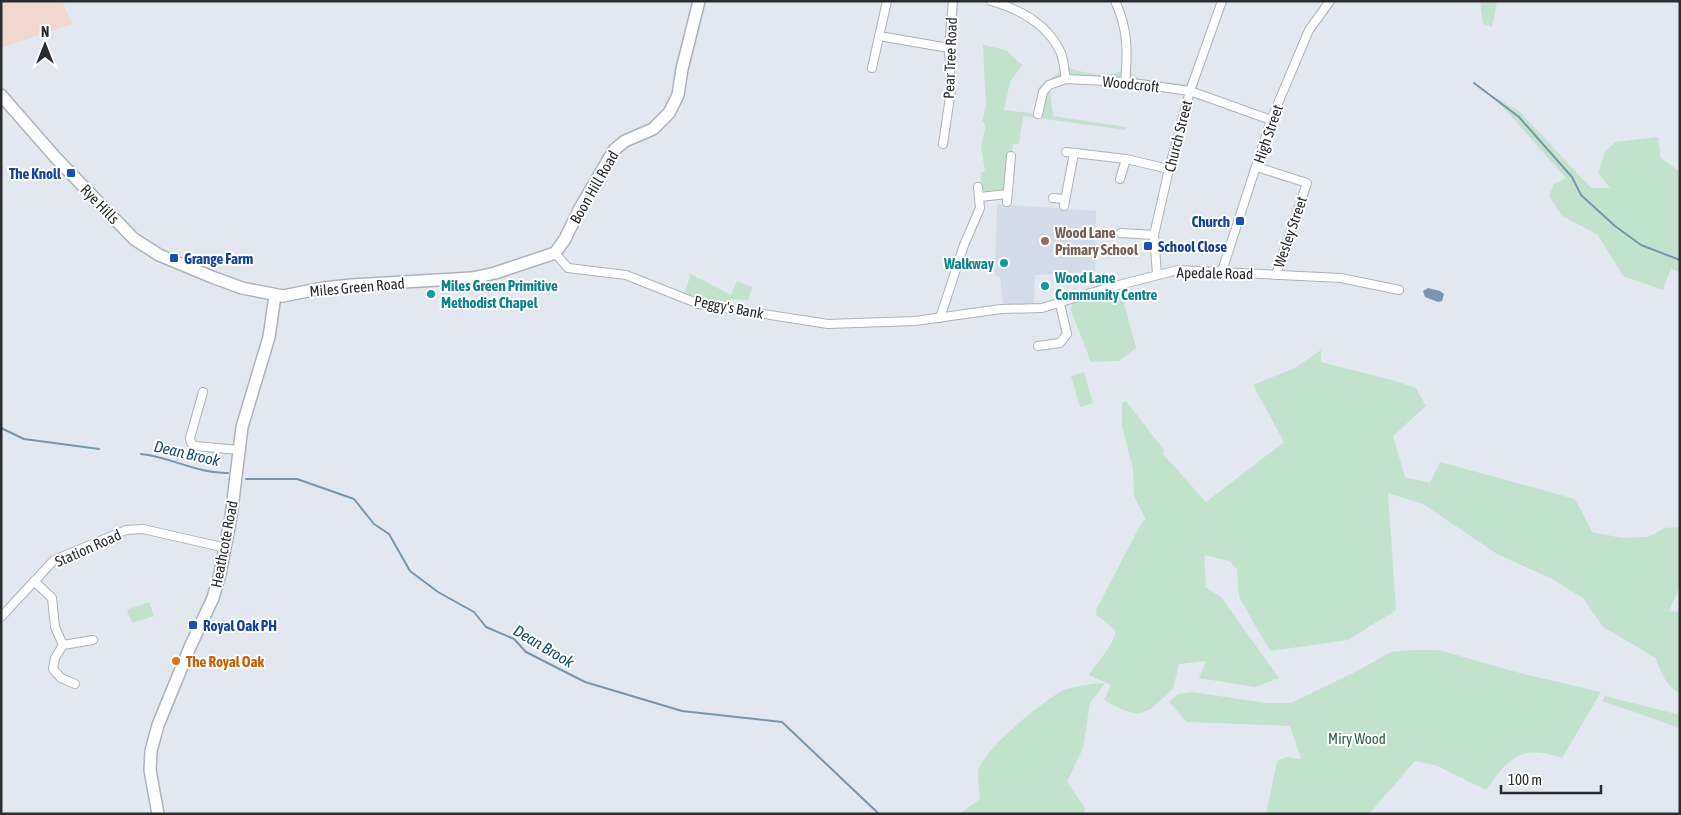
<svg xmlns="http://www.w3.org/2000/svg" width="1681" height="815" viewBox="0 0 1681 815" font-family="'Asap Condensed',sans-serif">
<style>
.built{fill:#d3dbe9}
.industrial{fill:#f0d7cf}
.green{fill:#c2e2ce}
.water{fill:#7896ae}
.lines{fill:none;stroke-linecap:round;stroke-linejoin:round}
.stream{stroke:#7896ae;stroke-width:2}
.street-casing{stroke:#aeb2b9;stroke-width:10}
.secondary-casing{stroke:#aeb2b9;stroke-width:14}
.street{stroke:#fff;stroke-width:8}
.secondary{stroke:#fff;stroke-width:11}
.transit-dot{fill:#1a4fb4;stroke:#fff;stroke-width:2}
.education-dot{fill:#8d6e63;stroke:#fff;stroke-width:2}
.culture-dot{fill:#0f9aa8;stroke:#fff;stroke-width:2}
.food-dot{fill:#e8710a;stroke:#fff;stroke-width:2}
.labels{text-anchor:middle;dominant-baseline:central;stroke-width:4;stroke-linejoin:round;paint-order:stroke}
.street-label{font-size:15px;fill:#2a2c2f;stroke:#fff}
.transit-label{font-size:15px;font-weight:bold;fill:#164399;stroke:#fff;text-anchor:start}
.education-label{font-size:15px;font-weight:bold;fill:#785e54;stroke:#fff;text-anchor:start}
.culture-label{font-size:15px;font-weight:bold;fill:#0d838f;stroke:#fff;text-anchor:start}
.food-label{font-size:15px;font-weight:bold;fill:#c56008;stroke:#fff;text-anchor:start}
.park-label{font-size:15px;fill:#2b6446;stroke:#fff}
.water-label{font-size:16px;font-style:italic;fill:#1a4e71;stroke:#fff}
</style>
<rect width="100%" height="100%" fill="#e3e7ef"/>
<path class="built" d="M997 204 1096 211 1095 272 1035 275 1034 304H1003L1000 277 995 276Z"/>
<path class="industrial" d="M1 1H62L72 24 1 48Z"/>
<g class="green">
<path d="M1480 1H1497L1492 27 1483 24Z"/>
<path d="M983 45 1006 50 1022 65 1010 82 1004 110 1038 114 1043 92 1037 90 1041 85 1064 70 1063 66C1085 73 1105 80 1126 69L1140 79 1192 85 1190 91 1066 79 1049 85 1053 116 1126 127V130L1023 116 1019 144H1013L1007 194 980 197 981 172 985 171 981 146 986 125 982 121 986 106Z"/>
<path d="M1494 97 1519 111 1591 188H1610L1598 173 1605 152 1615 142 1658 137 1661 158 1680 172V273L1671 268 1663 290 1623 276 1598 235 1562 216 1549 196 1554 184 1566 178Z"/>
<path d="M691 274 731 295 737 281 752 287 748 300 731 299V305C715 302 700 301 684 294Z"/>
<path d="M1120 289 1136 348 1119 361 1091 362 1070 308 1074 302Z"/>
<path d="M1321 350V362L1395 381 1416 388 1426 406 1393 436 1405 477 1430 483 1440 462 1575 499 1592 532 1622 538 1648 537 1665 528 1680 527V586L1669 611 1680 612V694C1666 685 1661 674 1656 658L1603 627 1583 598 1554 580 1497 554 1423 504 1388 493 1396 610 1348 640 1270 651 1239 597 1237 569 1229 561 1205 555C1203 567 1207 575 1205 587L1221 597 1279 678 1255 687 1199 678 1206 661 1179 664 1173 689 1151 709 1138 714 1125 711 1104 700 1111 685 1089 675C1094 667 1118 639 1115 631 1112 625 1101 619 1096 615L1097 608 1142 522 1146 520 1134 496 1133 469 1122 426V403L1126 401 1164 450 1163 454 1206 502 1284 442 1253 385 1295 368Z"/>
<path d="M1084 372 1093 403 1080 407 1071 376Z"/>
<path d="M149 602 154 616 132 623 127 610Z"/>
<path d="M1412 650H1439L1516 672 1601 692 1562 758C1522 744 1509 757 1486 790L1435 765 1415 761 1369 814H1266L1277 761 1287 757 1301 759 1290 726 1187 722 1169 702 1178 694 1192 692 1266 703H1291L1359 670 1391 652Z"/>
<path d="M1105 683 1090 703 1083 748 1067 782 1085 808 1084 814H959L980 799C979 790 977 776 979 768 986 748 1047 696 1067 689 1080 685 1092 684 1105 683Z"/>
<path d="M1605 696 1680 715V728L1602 701Z"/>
</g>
<path class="water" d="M1428 288 1440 291 1444 294 1442 301 1438 302 1425 297 1423 291Z"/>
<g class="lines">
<g class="stream">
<path d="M1474 83 1519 117 1572 177 1581 195 1615 226 1641 245 1680 260"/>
<path d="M1 428 24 439 99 449"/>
<path d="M141 454C171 457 198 474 228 473"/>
<path d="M246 479H297L354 499 374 524 389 534 410 571 438 592 474 612 486 627 514 639 526 652 585 682 682 711 782 722 879 814"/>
</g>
<defs>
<g id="street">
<path d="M991 1C1019 9 1047 24 1060 51 1064 59 1064 70 1066 79"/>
<path d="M1115 1C1128 28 1128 53 1125 82"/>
<path d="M879 36 949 48"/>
<path d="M872 68 887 1"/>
<path d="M1038 114 1043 92 1049 85 1066 79 1125 82 1190 91 1271 120"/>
<path d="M943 144 951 90 949 48 953 1"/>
<path d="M1066 152 1126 159 1169 169"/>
<path d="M1257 167 1307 183 1276 275"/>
<path d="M1120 179 1126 159"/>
<path d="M980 197 1007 194"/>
<path d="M1053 198 1065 199"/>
<path d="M1007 202 1011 156"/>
<path d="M1064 206 1074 153"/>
<path d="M1121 233 1154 235"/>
<path d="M555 253 568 268 626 275 699 304 828 324 915 321 1001 309 1042 308 1107 288 1178 270 1341 278 1399 290"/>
<path d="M1218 272 1223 268 1271 120 1309 30 1330 1"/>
<path d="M1157 274 1154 235 1169 169 1190 91 1222 1"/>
<path d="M940 318 964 245 980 208 978 187"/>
<path d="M1038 346 1060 343 1067 334 1060 304"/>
<path d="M203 392 190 438 191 443 195 446 239 450"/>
<path d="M34 581 52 598 55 627 63 645 93 640"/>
<path d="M1 617 54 560 126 530 143 529 226 548"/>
<path d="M63 645 55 658 53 669 61 678 75 684"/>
</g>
<g id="secondary">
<path d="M1 95 56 158 134 239 159 255 212 277 242 288 283 296 323 288 352 285 472 278 495 273 555 253 565 239 579 210 614 150 625 141 653 129 669 113 678 95 682 69 699 1"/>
<path d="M158 814 150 770 151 751 158 725 190 647 213 598 220 574 231 517 242 427 269 337 275 296"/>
</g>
</defs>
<use href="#street" class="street-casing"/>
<use href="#secondary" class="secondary-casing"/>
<use href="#street" class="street"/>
<use href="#secondary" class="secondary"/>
</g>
<g class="transit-dot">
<rect x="66" y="168" width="10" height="10" rx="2.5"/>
<rect x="1235" y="216" width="10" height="10" rx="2.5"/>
<rect x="1143" y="241" width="10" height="10" rx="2.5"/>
<rect x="169" y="253" width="10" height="10" rx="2.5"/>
<rect x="188" y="620" width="10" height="10" rx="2.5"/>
</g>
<circle class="education-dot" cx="1045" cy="241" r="5"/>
<g class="culture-dot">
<circle cx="1004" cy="263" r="5"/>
<circle cx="1045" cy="286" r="5"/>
<circle cx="431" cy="294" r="5"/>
</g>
<circle class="food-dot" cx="176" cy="661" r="5"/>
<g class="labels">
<g class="street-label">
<text transform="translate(950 58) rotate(-88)">Pear Tree Road</text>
<text transform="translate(1131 84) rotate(6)">Woodcroft</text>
<text transform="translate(1268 134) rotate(-71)">High Street</text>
<text transform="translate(1178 136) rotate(-76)">Church Street</text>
<text transform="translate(594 187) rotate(-60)">Boon Hill Road</text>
<text transform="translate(100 204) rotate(46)">Rye Hills</text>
<text transform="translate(1290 232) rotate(-71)">Wesley Street</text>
<text transform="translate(1215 273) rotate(1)">Apedale Road</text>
<text transform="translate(357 287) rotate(-5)">Miles Green Road</text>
<text transform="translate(729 307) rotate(11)">Peggy's Bank</text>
<text transform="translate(224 544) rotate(-79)">Heathcote Road</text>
<text transform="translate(88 548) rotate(-24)">Station Road</text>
</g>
<g class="transit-label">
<text x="61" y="173" text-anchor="end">The Knoll</text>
<text x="1230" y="221" text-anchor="end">Church</text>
<text x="1158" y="246">School Close</text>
<text x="184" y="258">Grange Farm</text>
<text x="203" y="625">Royal Oak PH</text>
</g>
<g class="education-label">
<text x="1055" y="232">Wood Lane<tspan x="1055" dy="17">Primary School</tspan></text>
</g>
<g class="culture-label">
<text x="994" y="263" text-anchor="end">Walkway</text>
<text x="1055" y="277">Wood Lane<tspan x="1055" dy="17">Community Centre</tspan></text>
<text x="441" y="285">Miles Green Primitive<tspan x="441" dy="17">Methodist Chapel</tspan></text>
</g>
<g class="food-label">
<text x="186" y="661">The Royal Oak</text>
</g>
<g class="park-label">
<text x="1357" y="738">Miry Wood</text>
</g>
<g class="water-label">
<text transform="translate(187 453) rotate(13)">Dean Brook</text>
<text transform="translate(544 646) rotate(31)">Dean Brook</text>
</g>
</g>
<rect width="1681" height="815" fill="none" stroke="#2a2c2f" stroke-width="5"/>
<g transform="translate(45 45)" stroke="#ffffff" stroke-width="4" paint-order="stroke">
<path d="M0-4L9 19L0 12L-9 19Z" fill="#2a2c2f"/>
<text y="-8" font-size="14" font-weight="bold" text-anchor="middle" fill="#2a2c2f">N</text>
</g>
<path d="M1501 785v8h100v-8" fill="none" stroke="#2a2c2f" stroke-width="2.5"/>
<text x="1508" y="785" font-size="15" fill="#2a2c2f" stroke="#ffffff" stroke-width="4" paint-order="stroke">100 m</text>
</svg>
